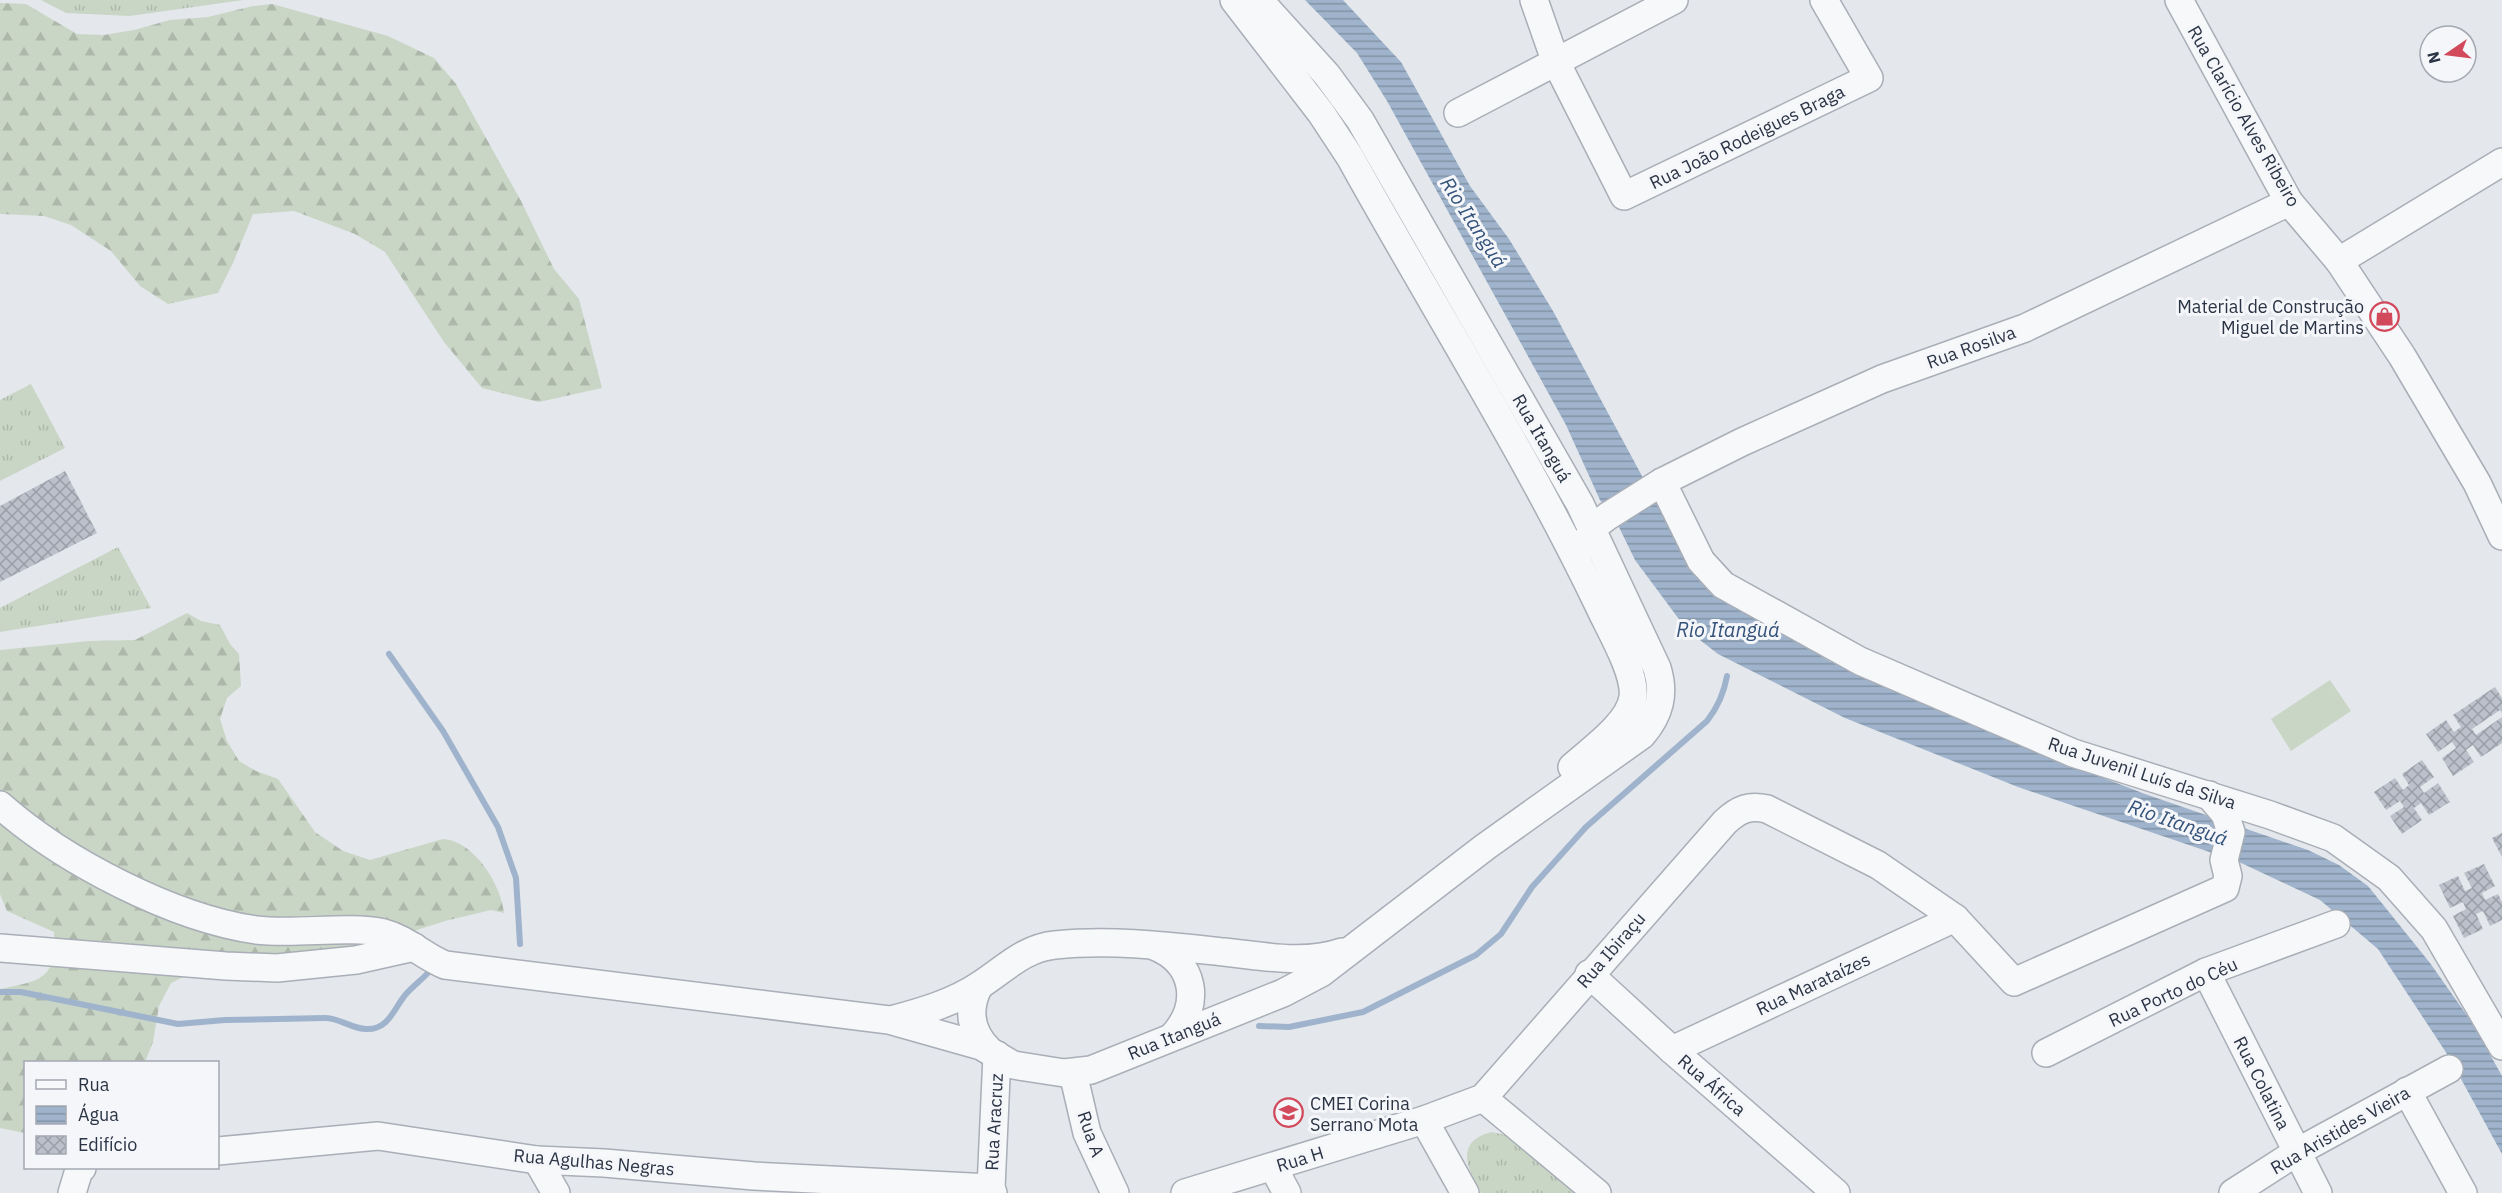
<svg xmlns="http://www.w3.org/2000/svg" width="2502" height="1193" viewBox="0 0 2502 1193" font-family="'IBM Plex Sans',sans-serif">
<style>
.grass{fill:url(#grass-tufts)}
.forest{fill:url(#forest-firs)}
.pitch{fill:#c9d6c5}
.water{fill:url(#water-rules)}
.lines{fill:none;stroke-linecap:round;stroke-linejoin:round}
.stream{stroke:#9fb4cc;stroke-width:6}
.building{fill:url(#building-cross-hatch)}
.minor-casing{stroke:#a9aeb7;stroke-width:30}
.minor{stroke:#f7f8fa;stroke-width:27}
.labels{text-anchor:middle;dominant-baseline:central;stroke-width:6;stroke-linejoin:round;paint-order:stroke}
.street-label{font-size:18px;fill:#2b3445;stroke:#f4f6f9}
.poi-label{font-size:18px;fill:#2b3445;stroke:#f4f6f9;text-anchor:end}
.water-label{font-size:20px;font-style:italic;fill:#34527a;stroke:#f4f6f9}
</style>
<defs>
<pattern id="grass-tufts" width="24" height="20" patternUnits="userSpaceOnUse" patternTransform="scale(1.5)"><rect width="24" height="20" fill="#c9d6c5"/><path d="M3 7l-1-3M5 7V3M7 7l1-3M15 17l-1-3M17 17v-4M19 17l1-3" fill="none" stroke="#adb8ab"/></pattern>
<pattern id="forest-firs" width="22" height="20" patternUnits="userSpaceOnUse" patternTransform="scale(1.5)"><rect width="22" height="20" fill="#c9d6c5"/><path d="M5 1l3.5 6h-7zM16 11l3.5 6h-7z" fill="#adb8ab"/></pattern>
<pattern id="water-rules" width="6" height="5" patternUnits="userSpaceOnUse" patternTransform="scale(1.5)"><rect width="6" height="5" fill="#9fb4cc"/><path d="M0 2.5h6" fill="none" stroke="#8293a7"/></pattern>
<pattern id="building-cross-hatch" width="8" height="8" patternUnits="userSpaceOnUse" patternTransform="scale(1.5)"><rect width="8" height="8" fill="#bbc0ca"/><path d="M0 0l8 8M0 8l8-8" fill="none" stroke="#989da6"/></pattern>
</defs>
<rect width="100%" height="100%" fill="#e4e7ec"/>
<g class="grass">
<path d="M41 0H243L130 16 66 13Z"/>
<path d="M31 384 65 448 0 481V400Z"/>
<path d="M118 547 151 608 0 632V608Z"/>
<path d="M1492 1132 1509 1136 1574 1193H1481C1467 1169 1454 1141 1492 1132Z"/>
</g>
<g class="forest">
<path d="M0 3 26 4 77 34 104 35 134 30 170 20 208 17 253 6 272 4 388 36 434 58 456 84 521 201 554 269 579 299 602 388 539 402 482 388 444 342 385 252 355 234 294 211 253 214 233 263 218 293 168 304 140 286 111 251 71 225 44 216 0 214Z"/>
<path d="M187 613 201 621 220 625 230 644 239 654 241 686 227 698 220 719 227 741 239 761 256 771 278 779 315 832 343 851 370 860 443 839C474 841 501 884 504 913L491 910 445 921 417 930 367 953 203 967 171 983 159 1006 153 1042 145 1062H26L25 1133 0 1128V989C41 980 57 980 54 932L7 911 0 894V650L89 641 135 640Z"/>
</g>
<path class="pitch" d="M2330 680 2351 711 2291 751 2271 719Z"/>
<path class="water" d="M1305 0H1343L1401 62 1470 186 1509 239 1553 311 1683 552 1708 585 1829 661 2021 746 2145 794 2308 850 2339 865 2368 886 2430 963 2473 1024 2502 1076V1154L2449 1057 2378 949 2320 900 2239 862 2018 787 1845 718 1718 654 1687 630 1635 560 1617 523 1600 500 1566 425 1387 101 1357 53Z"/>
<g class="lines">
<g class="stream">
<path d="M389 654 443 731 498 827 516 878 520 944"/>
<path d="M0 992H21L178 1024 225 1020 325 1018C340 1018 352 1029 366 1029 389 1030 394 1008 406 994 412 987 420 981 427 974"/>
<path d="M1259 1026 1289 1027 1363 1012 1476 955 1501 934 1532 887 1586 827 1707 721C1718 707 1724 693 1727 676"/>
</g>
</g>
<g class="building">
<path d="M65 471 97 533 0 582V506Z"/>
<path d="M2495 687 2502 698V713L2500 710 2472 729 2476 735 2502 717V743L2481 757 2473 745 2466 750 2474 762 2453 776 2442 758 2456 748 2452 742 2438 752 2426 734 2446 720 2454 732 2461 727 2453 715Z"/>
<path d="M2422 760 2434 777 2420 787 2424 793 2438 783 2450 802 2429 815 2421 803 2414 808 2422 820 2402 834 2390 816 2404 807 2400 801 2386 810 2374 792 2395 778 2403 790 2409 785 2402 774Z"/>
<path d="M2502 833V857L2492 838Z"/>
<path d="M2484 864 2495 886 2482 893 2485 900 2498 894 2502 902V920L2490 926 2483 911 2476 914 2483 929 2464 938 2453 916 2466 909 2463 902 2450 908 2439 885 2458 876 2465 891 2472 888 2464 873Z"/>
</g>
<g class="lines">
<defs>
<g id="minor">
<path d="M1234 0 1321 113 1350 157C1433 307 1526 453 1600 608 1610 630 1636 673 1633 697 1630 723 1591 750 1572 767"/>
<path d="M1534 0 1555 60 1624 196 1869 78 1824 0"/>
<path d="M2179 0 2289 202 2339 261 2402 356 2477 483 2502 536"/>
<path d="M1458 113 1674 0"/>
<path d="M2339 261 2502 162"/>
<path d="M1662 482 1701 561 1723 585 1860 661 2073 753 2270 815 2333 838 2389 878 2434 929 2502 1046"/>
<path d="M1586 544 1592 528 1608 516 1662 482 1742 442 1882 379 2025 328 2289 202"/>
<path d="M0 805C63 861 173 918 256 930 297 935 347 925 384 933 407 939 423 956 445 965L889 1020 981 1046 1013 1065 1064 1073 1091 1070 1283 993 1321 973 1485 847 1642 735C1660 714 1665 694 1657 668L1580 504 1360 120 1327 75 1259 0"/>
<path d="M1154 946C1195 962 1202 1004 1173 1036"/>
<path d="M0 948 226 966 277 968 356 960 414 947"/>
<path d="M2206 972 2318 1193"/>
<path d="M1589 974 1672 1050 1836 1193"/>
<path d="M979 986C967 1009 970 1031 988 1049"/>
<path d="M891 1020C921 1012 953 1003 980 985 1005 969 1024 948 1055 945 1111 939 1168 946 1224 952 1263 956 1304 965 1342 952"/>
<path d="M1672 1050 1955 918"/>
<path d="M2046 1053 2206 972 2336 924"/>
<path d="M1073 1073 1087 1133 1115 1193"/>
<path d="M2407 1091 2463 1193"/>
<path d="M1483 1098 1597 1193"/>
<path d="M1424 1120 1465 1193"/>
<path d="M218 1151 378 1136 537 1160 604 1163 754 1176 991 1188 993 1193"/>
<path d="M537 1160 556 1193"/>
<path d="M1273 1167 1287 1193"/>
<path d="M991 1188 997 1055"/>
<path d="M72 1193 79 1170 82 1168"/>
<path d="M1185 1193 1424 1120 1483 1098 1725 822C1739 809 1749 805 1767 809L1878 865 1955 918 2014 982 2225 888 2228 876 2224 860 2231 832 2225 814 2209 795"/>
<path d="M2233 1193 2297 1152 2449 1069"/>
</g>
</defs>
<use href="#minor" class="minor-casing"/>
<use href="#minor" class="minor"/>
</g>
<defs>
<symbol id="shop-ring" viewBox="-11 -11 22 22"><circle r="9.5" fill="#f4f6f9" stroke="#d1495b" stroke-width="1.5"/><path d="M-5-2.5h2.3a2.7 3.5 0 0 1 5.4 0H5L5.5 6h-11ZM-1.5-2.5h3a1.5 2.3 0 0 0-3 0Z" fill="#d1495b"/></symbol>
<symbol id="school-ring" viewBox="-11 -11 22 22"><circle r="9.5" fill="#f4f6f9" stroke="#d1495b" stroke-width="1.5"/><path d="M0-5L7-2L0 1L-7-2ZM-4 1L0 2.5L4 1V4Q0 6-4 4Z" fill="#d1495b"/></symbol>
</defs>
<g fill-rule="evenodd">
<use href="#shop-ring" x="2368" y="300" width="33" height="33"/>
<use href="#school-ring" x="1272" y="1096" width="33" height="33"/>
</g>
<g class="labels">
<g class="street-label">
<text transform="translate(2244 116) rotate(60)">Rua Clarício Alves Ribeiro</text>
<text transform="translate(1747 137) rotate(-26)">Rua João Rodeigues Braga</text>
<text transform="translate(1971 347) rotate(-20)">Rua Rosilva</text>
<text transform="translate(1542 438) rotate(60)">Rua Itanguá</text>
<text transform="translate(2142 773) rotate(18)">Rua Juvenil Luís da Silva</text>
<text transform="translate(1611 950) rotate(-49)">Rua Ibiraçu</text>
<text transform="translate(1813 984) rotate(-25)">Rua Marataízes</text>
<text transform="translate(2173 992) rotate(-25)">Rua Porto do Céu</text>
<text transform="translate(1174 1036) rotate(-22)">Rua Itanguá</text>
<text transform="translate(2262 1083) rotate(63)">Rua Colatina</text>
<text transform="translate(1712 1085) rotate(41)">Rua África</text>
<text transform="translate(994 1122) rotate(-87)">Rua Aracruz</text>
<text transform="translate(2340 1130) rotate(-30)">Rua Aristides Vieira</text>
<text transform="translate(1091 1134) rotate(71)">Rua A</text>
<text transform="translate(1300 1159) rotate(-17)">Rua H</text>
<text transform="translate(594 1162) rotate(5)">Rua Agulhas Negras</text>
</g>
<g class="poi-label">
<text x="2364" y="306">Material de Construção<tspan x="2364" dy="21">Miguel de Martins</tspan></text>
<text x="1310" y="1103" text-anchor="start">CMEI Corina<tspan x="1310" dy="21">Serrano Mota</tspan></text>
</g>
<g class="water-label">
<text transform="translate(1474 222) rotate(57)">Rio Itanguá</text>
<text x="1728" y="629">Rio Itanguá</text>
<text transform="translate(2178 822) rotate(19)">Rio Itanguá</text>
</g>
</g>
<rect x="24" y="1061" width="195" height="108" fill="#f4f6f9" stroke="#a4a8b1" stroke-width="1.5"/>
<rect x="36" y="1080" width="30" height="9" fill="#f7f8fa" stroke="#a4a8b1" stroke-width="1.5"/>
<text x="78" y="1091" font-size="18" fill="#2b3445">Rua</text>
<rect x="36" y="1106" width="30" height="18" fill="url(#water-rules)" stroke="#a4a8b1" stroke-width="1.5"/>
<text x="78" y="1121" font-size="18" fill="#2b3445">Água</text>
<rect x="36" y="1136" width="30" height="18" fill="url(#building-cross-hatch)" stroke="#a4a8b1" stroke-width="1.5"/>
<text x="78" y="1151" font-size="18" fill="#2b3445">Edifício</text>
<g transform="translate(2448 54) rotate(256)"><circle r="28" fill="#f4f6f9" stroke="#a4a8b1" stroke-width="1.5"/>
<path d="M0-4.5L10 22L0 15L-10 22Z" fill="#d1495b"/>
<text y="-9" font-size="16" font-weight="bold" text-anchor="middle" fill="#2b3445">N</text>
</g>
</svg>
